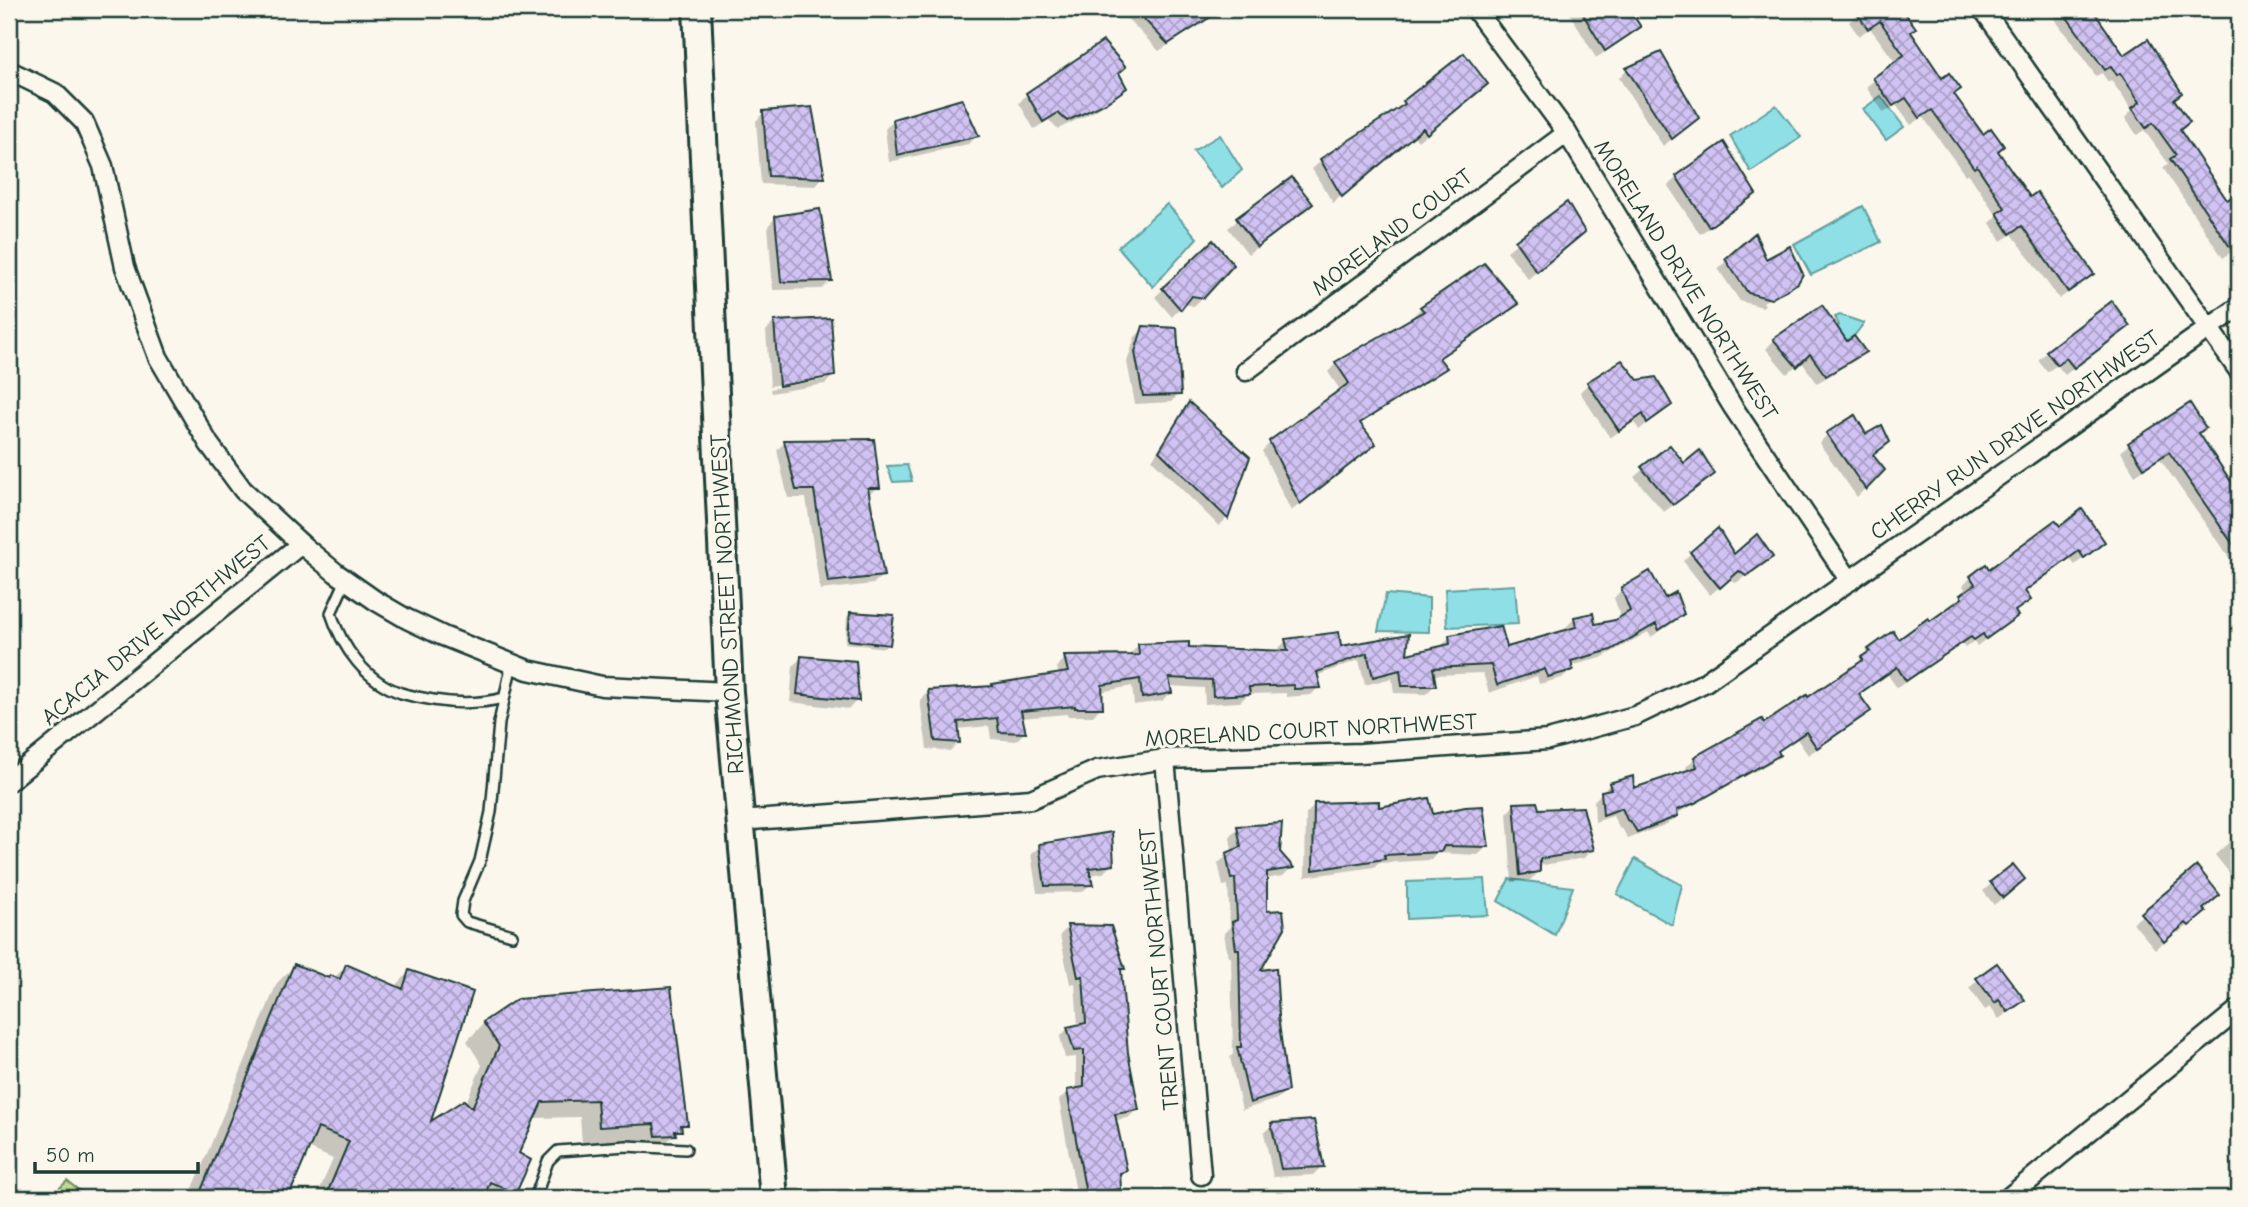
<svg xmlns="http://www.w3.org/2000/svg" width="2248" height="1207" viewBox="0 0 2248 1207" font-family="'Comic Neue',sans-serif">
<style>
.green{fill:#beda92;stroke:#6e8c63;stroke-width:2}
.water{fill:#8fe0e6;stroke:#629f9f;stroke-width:2}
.shadow{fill:#0003}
.building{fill:url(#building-cross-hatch);stroke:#1f3d34;stroke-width:2}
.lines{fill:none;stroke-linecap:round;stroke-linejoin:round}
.lane-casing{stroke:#1f3d34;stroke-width:14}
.street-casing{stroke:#1f3d34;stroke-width:23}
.secondary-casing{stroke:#1f3d34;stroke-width:32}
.lane{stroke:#fbf7ec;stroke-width:9}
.street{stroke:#fbf7ec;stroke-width:18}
.secondary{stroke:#fbf7ec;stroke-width:26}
.labels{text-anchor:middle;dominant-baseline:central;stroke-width:6;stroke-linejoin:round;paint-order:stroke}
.street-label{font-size:23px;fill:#1f3d34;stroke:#fbf7ec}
</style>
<defs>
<pattern id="building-cross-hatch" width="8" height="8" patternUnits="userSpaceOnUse" patternTransform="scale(1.75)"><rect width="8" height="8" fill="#d1c2f4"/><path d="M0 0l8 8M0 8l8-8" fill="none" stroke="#a99fc6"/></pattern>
</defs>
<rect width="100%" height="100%" fill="#fbf7ec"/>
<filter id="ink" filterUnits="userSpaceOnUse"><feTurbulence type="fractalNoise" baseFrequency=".0143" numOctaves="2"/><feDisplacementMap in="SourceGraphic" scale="14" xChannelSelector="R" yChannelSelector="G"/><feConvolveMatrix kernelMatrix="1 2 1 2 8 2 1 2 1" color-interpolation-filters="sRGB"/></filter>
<g filter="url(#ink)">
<path class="green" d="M67 1181 89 1198H49Z"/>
<g class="water">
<path d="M1881 96 1904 127 1886 140 1863 109Z"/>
<path d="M1776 105 1801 137 1751 172 1730 136Z"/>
<path d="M1220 135 1242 170 1222 188 1193 151Z"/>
<path d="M1167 204 1197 238 1153 287 1118 247Z"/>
<path d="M1863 206 1881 242 1811 275 1794 244Z"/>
<path d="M1840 315 1864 323 1854 336 1842 345 1833 334 1839 325 1835 317Z"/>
<path d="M907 465 912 481 893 482 887 466Z"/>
<path d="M1515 585 1518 624 1447 627 1445 589Z"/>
<path d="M1386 594 1429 598V632L1378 631Z"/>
<path d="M1635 859 1682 885 1672 925 1617 894Z"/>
<path d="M1485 879 1488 915 1407 919V882Z"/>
<path d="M1509 879 1573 887 1555 935 1498 901Z"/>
</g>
<g class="shadow">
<path d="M1122 9H1218L1219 10 1211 18 1159 51 1120 11Z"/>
<path d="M1567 9H1627L1639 27 1630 35 1596 58Z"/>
<path d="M1858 9H1900L1914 28 1909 33 1952 95 1996 151 2029 199 2091 274 2083 282 2059 299 2012 234 2001 241 1990 223 1997 216 1968 173 1965 175 1923 117 1911 125 1896 105 1884 113 1866 87 1896 63 1870 28 1859 36 1849 22 1860 12Z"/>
<path d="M2056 9H2101L2103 11 2097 18 2123 58 2172 100 2188 122 2179 131 2227 203 2239 194V246L2223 258 2163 168 2168 163 2144 130 2137 135 2125 118 2132 110 2111 80 2108 82 2102 73 2096 76 2054 18 2059 13Z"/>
<path d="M1660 54 1689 126 1663 146 1619 78 1627 69Z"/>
<path d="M1464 56 1486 84 1418 141 1413 135 1333 203 1312 169 1321 161 1396 112 1404 103Z"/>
<path d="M1117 73 1125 88 1117 96 1095 111 1058 129 1049 120 1034 129 1019 103 1027 94Z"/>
<path d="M764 112 823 177 815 186 761 184 756 121Z"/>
<path d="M894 120 977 136 968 144 889 162 885 129Z"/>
<path d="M1723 144 1753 194 1745 202 1700 234 1668 186 1677 177Z"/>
<path d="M1291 179 1302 212 1248 254 1228 228Z"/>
<path d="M1566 205 1574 240 1528 279 1507 251Z"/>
<path d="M776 217 830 281 822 289 773 290 768 226Z"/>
<path d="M1213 242 1203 297 1194 306 1183 304 1172 317 1155 297Z"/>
<path d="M1726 261H1765L1793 284 1763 302 1765 305 1762 307 1740 301 1718 269Z"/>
<path d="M1517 304 1508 312 1438 359 1445 368 1436 376 1360 424 1365 453 1291 511 1262 451 1270 443 1341 391 1328 372 1336 363 1415 319 1413 316 1421 308Z"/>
<path d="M1821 308 1847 344 1864 351 1856 360 1817 383 1801 361 1787 374 1766 349 1774 340Z"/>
<path d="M774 322 834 375 825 384 771 393 770 389 827 379V376L770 386 766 331Z"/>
<path d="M2128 326 2065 375 2057 365 2047 372 2038 360 2047 352Z"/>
<path d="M1144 328 1179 394 1171 402 1135 404 1127 362 1135 337Z"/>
<path d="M1588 384 1670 405 1639 430 1634 421 1610 438 1580 392Z"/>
<path d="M1189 405 1248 457 1227 518 1219 526 1152 460 1181 413Z"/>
<path d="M2198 434 2232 485 2239 481V565L2236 568 2160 459 2135 475 2121 452 2129 444Z"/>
<path d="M1827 435 1865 436 1888 442 1872 456 1883 470 1857 497 1819 443Z"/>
<path d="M785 442 878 487 867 496 882 576 873 584 820 590 806 498H788L777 450Z"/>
<path d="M1670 447 1684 466 1713 474 1664 512 1634 477Z"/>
<path d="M2059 528 2103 542 2075 565 2070 559 2023 593 2028 600 2013 613 2016 616 1977 646 1974 641 1965 648 1962 644 1897 688 1888 675 1858 695 1869 711 1860 719 1808 755 1797 739 1777 752 1778 755 1770 763 1676 814 1667 824 1628 839 1623 830 1619 828 1613 816 1595 822 1594 801 1610 784 1633 790 1688 772 1686 767 1695 758 1764 726 1808 699 1854 667 1869 650 1898 641 1930 624 1954 606 1952 605 1967 592 1963 586 1971 577 1989 571Z"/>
<path d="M1691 553 1733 557H1771L1736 583 1729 579 1710 595 1683 561Z"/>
<path d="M1622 589 1665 600 1682 614 1674 622 1651 637 1648 632 1601 658 1570 666 1571 669 1562 678 1539 684 1537 676 1489 693 1483 673 1432 675 1434 686 1426 694 1394 693 1392 678 1365 685 1359 660 1316 676 1319 687 1311 695 1286 697V693L1248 694 1240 702 1205 704 1204 688 1169 686 1170 692 1162 701 1134 705 1132 686 1100 692 1101 707 1093 716H1067V714L1021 718 1024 733 1016 741 991 739 989 726 957 729 959 742 950 751 927 749 920 700 929 691 990 688 993 686 1059 675 1057 667 1065 658 1130 657V654L1139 645 1278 652V649L1286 641 1405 656 1441 648V646L1450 637 1506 649 1567 632 1566 627 1575 618 1594 626 1616 622 1621 618 1614 598Z"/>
<path d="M851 613 888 644 884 648 845 643 847 617Z"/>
<path d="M801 658 857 700 849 709 790 702 793 666Z"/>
<path d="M1515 804 1537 810 1592 849 1584 858 1538 866 1539 872 1530 880 1512 882 1507 813Z"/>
<path d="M1315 805 1378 809 1431 817 1487 847 1478 855 1437 853 1431 860 1378 863 1374 867 1305 877 1306 814Z"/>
<path d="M1238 828 1279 853 1291 868 1283 876 1265 879 1258 972 1278 1016 1286 1091 1277 1099 1242 1110 1230 1057 1233 1054 1231 957H1228L1224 933 1230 927 1228 885 1223 886 1218 863 1232 852 1230 837Z"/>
<path d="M2239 833V878L2236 881 2215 855Z"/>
<path d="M1040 846 1112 864 1103 873 1089 875 1091 884 1082 892 1037 893 1031 854Z"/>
<path d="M2197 869 2201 909 2195 920 2179 933 2177 930 2155 949 2133 923Z"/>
<path d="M1992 883 2015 887 1994 905 1983 891Z"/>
<path d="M1068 927 1123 968 1120 972 1126 1054 1137 1110 1128 1118 1115 1120 1125 1171 1118 1178 1119 1188 1111 1197 1100 1198H1077L1059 1100 1067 1092 1076 1090V1057L1065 1058 1060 1037 1068 1028 1078 1026 1075 983 1070 984 1060 935Z"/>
<path d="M1996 965 2014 1008 1999 1019 1990 1007 1985 1010 1969 988Z"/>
<path d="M294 966 328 980 334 978 346 966 395 987 409 972 428 1124 467 1100 482 1065 467 1041 484 1023 686 1124 656 1152 639 1153 637 1140 582 1144 580 1117 532 1118 517 1154 529 1160 514 1192 508 1198H316L333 1159 308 1148 287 1198H189L277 983Z"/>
<path d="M1272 1125 1322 1166 1313 1175 1273 1177 1264 1133Z"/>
<path d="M1286 1189 1301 1198H1277Z"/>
</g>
<g class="building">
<path d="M1134 9H1223L1168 44Z"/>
<path d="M1580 9H1629L1641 27 1605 51Z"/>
<path d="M1854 9H1902L1916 28 1911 32 1942 78 1949 73 1961 89 1954 94 1983 134 1991 128 2004 146 1998 151 2030 197 2037 192 2094 274 2068 292 2022 226 2010 234 1997 213 2005 208 1977 166 1974 168 1932 110 1920 118 1906 98 1893 106 1873 78 1904 55 1880 21 1868 29Z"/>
<path d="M2061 9H2092L2124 55 2148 39 2182 93 2174 99 2190 122 2180 130 2227 200 2239 192V260L2170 159 2176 155 2153 123 2146 128 2132 108 2140 102 2120 73 2117 75 2111 66 2105 70Z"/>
<path d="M1103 41 1126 67 1119 73 1127 88 1106 103 1067 121 1058 113 1043 122 1026 93Z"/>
<path d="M1661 52 1699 118 1672 139 1626 68Z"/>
<path d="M1464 53 1488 84 1427 134 1423 128 1342 197 1320 159 1405 104 1403 101Z"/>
<path d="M962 99 979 136 897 155 893 119Z"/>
<path d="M812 107 825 178 768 176 763 111Z"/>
<path d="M1724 142 1756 194 1709 227 1676 176Z"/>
<path d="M1292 177 1313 204 1257 247 1236 218Z"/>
<path d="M1567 202 1585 232 1537 272 1515 241Z"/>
<path d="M820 209 832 281 781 282 775 216Z"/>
<path d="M1755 233 1766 259 1790 246 1803 274 1798 283 1771 299 1748 293 1725 259Z"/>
<path d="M1213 240 1234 265 1204 298 1192 296 1181 310 1162 288Z"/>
<path d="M1484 263 1519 304 1439 358 1447 368 1360 423 1376 444 1300 504 1269 441 1349 383 1335 362 1424 311 1420 307Z"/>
<path d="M2112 301 2130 326 2074 368 2066 358 2057 365 2046 351Z"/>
<path d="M1822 305 1847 341 1854 336 1866 352 1826 376 1810 354 1797 367 1773 339Z"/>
<path d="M831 318 835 376 779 386 774 321Z"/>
<path d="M1143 326 1177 328 1181 395 1143 396 1135 352Z"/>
<path d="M1622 360 1638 380 1656 377 1672 405 1647 423 1643 414 1619 431 1587 382Z"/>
<path d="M1189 402 1250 457 1228 519 1159 451Z"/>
<path d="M2190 403 2206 428 2199 433 2232 483 2239 478V553L2169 452 2144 468 2128 443Z"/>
<path d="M1855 415 1866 434 1882 425 1890 442 1873 455 1885 470 1866 490 1826 433Z"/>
<path d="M874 439 880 488H868L884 576 828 582 814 490H796L784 440Z"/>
<path d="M1670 445 1684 463 1700 450 1715 474 1673 505 1641 467Z"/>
<path d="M2082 509 2105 542 2084 558 2079 551 2025 591 2031 600 2015 611 2018 616 1986 639 1983 634 1974 640 1971 637 1906 681 1897 667 1859 694 1871 711 1817 748 1806 732 1778 751 1780 755 1695 803 1677 810 1678 816 1637 832 1631 822 1627 820 1622 808 1603 815 1601 791 1611 789 1609 783 1633 776 1634 788 1697 767 1694 757 1762 719 1764 723 1807 695 1808 697 1863 660 1861 657 1870 651 1868 649 1893 631 1899 639 1928 618 1930 621 1962 598 1960 595 1975 584 1970 576 1986 564 1989 569 2055 520 2060 526Z"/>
<path d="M1718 528 1734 554 1757 534 1773 557 1746 576 1739 571 1720 588 1690 552Z"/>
<path d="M1650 571 1665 598 1676 592 1684 614 1659 630 1656 624 1611 650 1571 661 1573 670 1548 677 1545 669 1497 685 1491 665 1433 668 1436 686H1402L1400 670 1373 677 1367 653 1317 672 1321 688 1294 689V685L1249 687 1250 694 1213 696 1212 680 1169 678 1172 693 1142 698 1140 679 1102 685 1103 708H1075V706L1021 711 1026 733 999 732 997 718 958 722 960 743 935 741 928 690 993 686 992 684 1068 672 1064 656 1139 655 1138 644 1189 642V647L1288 651 1285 639 1339 632 1341 646 1409 634 1407 654 1450 644 1449 635 1501 626 1507 647 1576 627 1574 617 1593 613 1595 624 1615 620 1630 611 1621 588Z"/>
<path d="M850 612 894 615 890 645 848 640Z"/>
<path d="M801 656 856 661 859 701 797 694Z"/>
<path d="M1429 798 1433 814 1465 807 1483 806 1489 847 1444 846 1441 852 1384 855 1385 859 1313 870 1314 803 1379 801V807Z"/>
<path d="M1537 802 1539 809 1583 807 1594 850 1540 859V872L1520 875 1514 803Z"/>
<path d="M1282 823 1280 852 1294 868 1267 872V911L1283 910 1285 928 1261 970 1276 968 1279 1016H1278L1288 1091 1250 1103 1237 1047H1241L1239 949H1236L1232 922 1237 920 1235 878 1231 879 1226 853 1241 847 1237 826Z"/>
<path d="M1112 832 1114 865 1089 868 1093 885 1045 886 1039 844Z"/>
<path d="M2013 864 2025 879 2003 898 1990 882Z"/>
<path d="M2197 866 2220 895 2203 909 2206 912 2189 926 2186 923 2164 942 2141 913Z"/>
<path d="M1067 925 1111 926 1125 969H1121L1128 1053 1139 1110 1115 1114 1127 1171 1120 1173 1121 1189 1086 1194 1067 1090 1084 1087V1050L1074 1051 1067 1027 1086 1023 1083 976 1078 977Z"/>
<path d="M1997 963 2025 1000 2008 1012 1999 1000 1995 1003 1976 978Z"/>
<path d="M294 964 329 978 330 975 340 979 346 964 403 989 409 970 473 992 431 1121 464 1100 472 1108 499 1046 483 1022 517 999 671 987 688 1125H681L682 1131H675L676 1135 656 1136 654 1124 599 1127 597 1100 542 1102 519 1153 531 1160 516 1193 490 1182 484 1198H325L349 1141 318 1128 288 1198H198Z"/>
<path d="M1314 1120 1324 1167 1281 1169 1271 1123Z"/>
</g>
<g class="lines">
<defs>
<g id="lane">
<path d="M346 580 331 613C342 648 366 681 401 693 411 696 423 698 433 700 458 704 480 704 504 698"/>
<path d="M512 663 499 723 491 812 480 861 463 901 461 915 467 922 512 935"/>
<path d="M535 1198 548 1161 558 1151 626 1146 686 1149"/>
</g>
<g id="street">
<path d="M1475 9 1567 133 1733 407 1850 581"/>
<path d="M1983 9 2239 371"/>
<path d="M9 73 16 74 55 93 84 122 103 166 125 267 158 357 209 444 243 490 301 544 336 573 376 601 407 619 443 636 528 670 602 686 729 692"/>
<path d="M1246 371 1567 133"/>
<path d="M1165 759 1201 1175"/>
<path d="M9 781 301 544"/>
<path d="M740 821 1031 799 1097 770 1165 759 1361 753 1548 740 1635 716 1704 683 2239 307"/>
<path d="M2008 1198 2239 1009"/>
</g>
<path id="secondary" d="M697 9 729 692 774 1198"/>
</defs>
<use href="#lane" class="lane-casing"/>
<use href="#street" class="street-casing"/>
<use href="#secondary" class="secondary-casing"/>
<use href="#lane" class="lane"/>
<use href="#street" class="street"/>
<use href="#secondary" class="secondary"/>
</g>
</g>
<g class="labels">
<g class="street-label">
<text transform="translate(1392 232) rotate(-37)">MORELAND COURT</text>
<text transform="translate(1686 280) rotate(58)">MORELAND DRIVE NORTHWEST</text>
<text transform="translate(2015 435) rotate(-35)">CHERRY RUN DRIVE NORTHWEST</text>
<text transform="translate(727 604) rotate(-93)">RICHMOND STREET NORTHWEST</text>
<text transform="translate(156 630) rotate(-39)">ACACIA DRIVE NORTHWEST</text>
<text transform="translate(1311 730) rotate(-3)">MORELAND COURT NORTHWEST</text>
<text transform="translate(1159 969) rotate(-95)">TRENT COURT NORTHWEST</text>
</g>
</g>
<rect width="2248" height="1207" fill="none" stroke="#fbf7ec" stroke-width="35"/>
<rect x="18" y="18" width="2213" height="1172" fill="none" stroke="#1f3d34" stroke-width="2.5" filter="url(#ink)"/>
<path d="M35 1162v10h163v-10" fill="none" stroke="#1f3d34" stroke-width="3.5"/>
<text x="46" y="1162" font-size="21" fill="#1f3d34" stroke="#fbf7ec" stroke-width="5" paint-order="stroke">50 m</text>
</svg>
